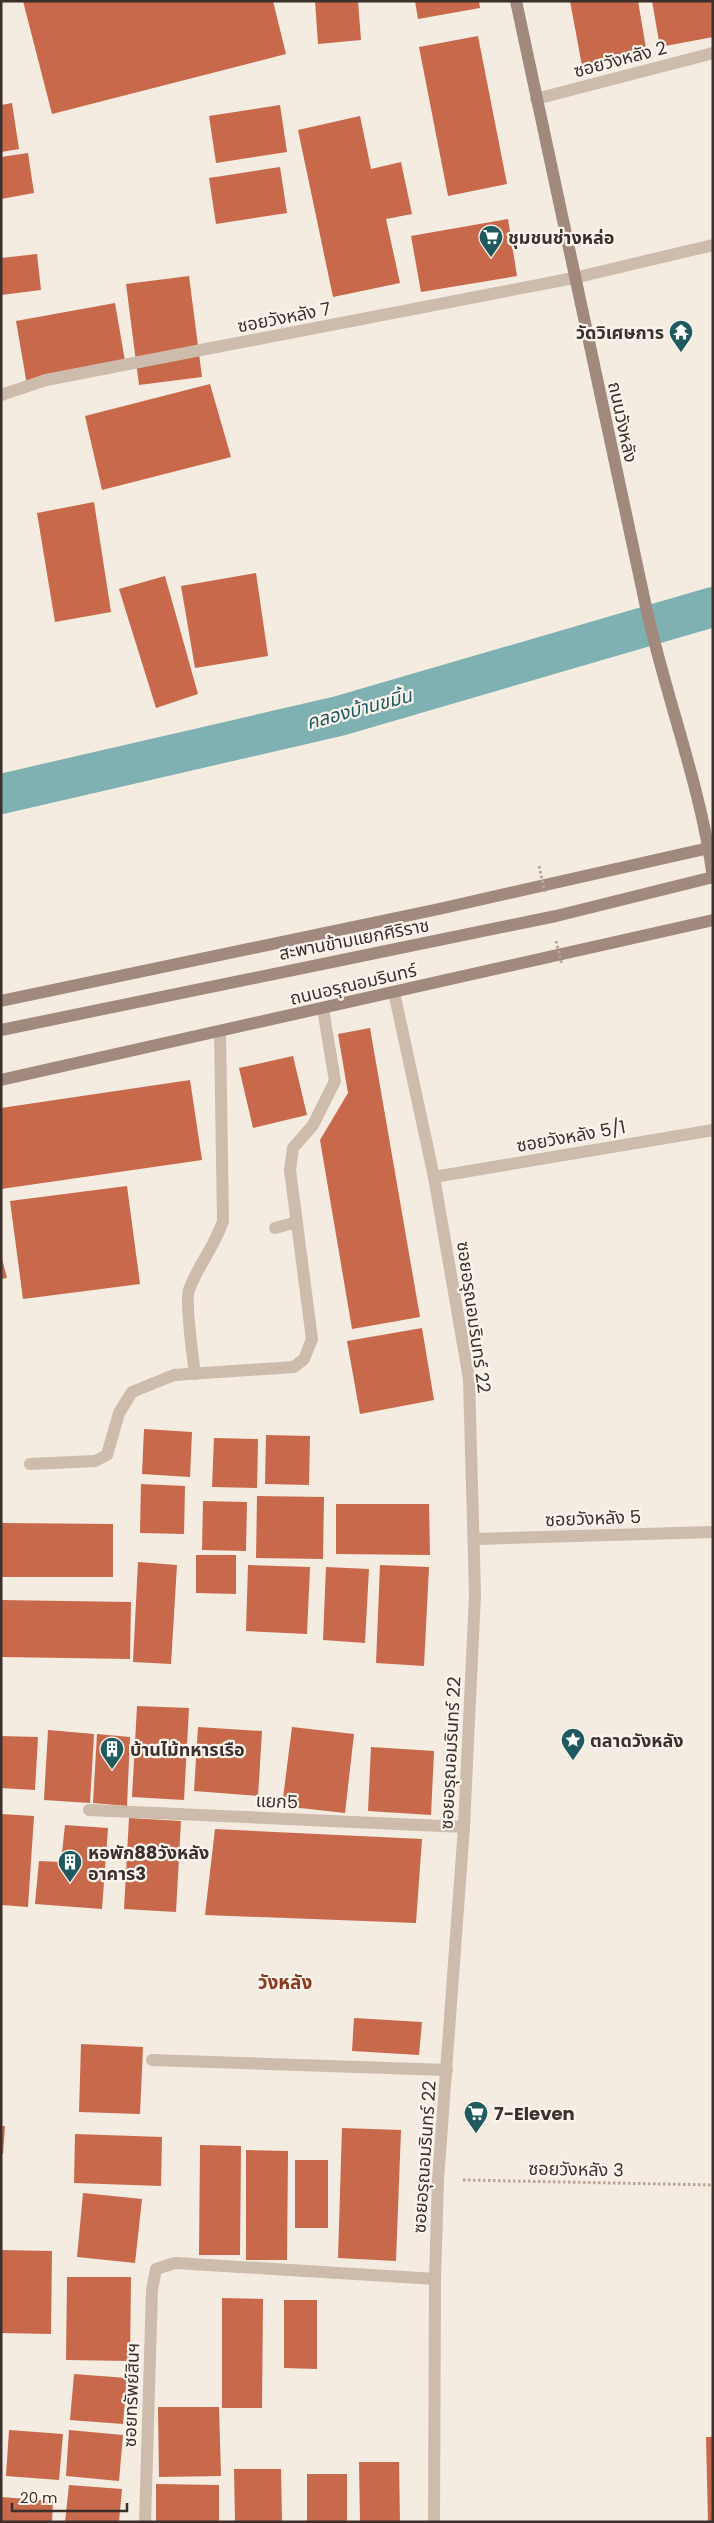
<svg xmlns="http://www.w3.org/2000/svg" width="714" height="2523" viewBox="0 0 714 2523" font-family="Poppins,'Noto Sans Thai',sans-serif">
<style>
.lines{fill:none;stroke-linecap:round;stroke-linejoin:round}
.canal{stroke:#7fb0b2;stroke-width:40}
.building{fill:#c8694b}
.path{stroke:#b9a596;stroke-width:3;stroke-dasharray:2.5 2.5;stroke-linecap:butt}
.lane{stroke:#cdbbac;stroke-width:12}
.street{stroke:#cdbbac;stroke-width:12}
.secondary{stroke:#a18a7d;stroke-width:12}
.path-bridge{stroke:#b9a596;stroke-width:3;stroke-dasharray:2.5 2.5;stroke-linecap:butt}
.secondary-bridge{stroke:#a18a7d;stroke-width:12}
.labels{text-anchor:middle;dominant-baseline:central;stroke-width:4.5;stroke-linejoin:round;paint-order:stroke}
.street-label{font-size:18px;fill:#3b302b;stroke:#fbf5ee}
.poi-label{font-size:18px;font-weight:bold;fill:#3b302b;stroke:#fbf5ee;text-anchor:start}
.water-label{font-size:19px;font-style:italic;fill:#1f5a5e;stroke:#fbf5ee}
.neighbourhood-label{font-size:19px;font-weight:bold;fill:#8c3b22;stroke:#fbf5ee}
</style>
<rect width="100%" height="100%" fill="#f4ebe1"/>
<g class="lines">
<path class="canal" d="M1 794 339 716 713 607"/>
</g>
<g class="building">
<path d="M23 1H273L286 54 52 114Z"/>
<path d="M315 1H358L361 40 318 44Z"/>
<path d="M415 1H479L480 8 418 19Z"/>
<path d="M570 1H638L647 54 582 66Z"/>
<path d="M652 1H713V37L660 47Z"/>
<path d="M478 36 507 184 448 196 419 47Z"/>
<path d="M12 103 19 149 1 152V105Z"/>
<path d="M280 105 287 152 216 163 209 116Z"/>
<path d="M360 116 371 169 401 162 412 214 386 219 400 283 333 297 298 130Z"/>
<path d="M28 153 34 193 1 199V157Z"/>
<path d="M280 167 287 213 216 224 209 178Z"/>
<path d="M508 219 517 276 421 292 411 236Z"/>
<path d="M37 254 41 290 1 295V258Z"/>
<path d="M189 276 202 377 139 385 126 284Z"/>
<path d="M115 303 126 367 27 385 16 321Z"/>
<path d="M210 384 231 457 102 490 85 416Z"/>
<path d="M94 502 111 612 55 622 37 513Z"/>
<path d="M256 573 268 656 195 668 181 586Z"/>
<path d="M165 576 198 694 156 708 119 589Z"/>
<path d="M370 1028 420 1317 352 1329 320 1140 348 1093 338 1034Z"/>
<path d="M293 1056 307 1115 253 1128 239 1068Z"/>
<path d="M190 1080 202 1160 1 1189V1108Z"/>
<path d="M127 1186 140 1284 23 1299 10 1201Z"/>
<path d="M1 1255 7 1278 1 1279Z"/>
<path d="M422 1328 434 1400 360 1414 347 1341Z"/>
<path d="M144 1429 192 1432 190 1477 142 1474Z"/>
<path d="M266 1435 310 1436 309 1485 265 1484Z"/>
<path d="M214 1438 258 1439 257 1488 212 1487Z"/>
<path d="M141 1484 185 1486 184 1534 140 1533Z"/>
<path d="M257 1496 324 1497 323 1559 256 1558Z"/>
<path d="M203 1501 247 1502 246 1551 202 1550Z"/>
<path d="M336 1504H429L430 1555 336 1554Z"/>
<path d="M2 1523 113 1524V1577H2Z"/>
<path d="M196 1555H236V1594L196 1593Z"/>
<path d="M138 1562 177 1565 171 1664 133 1662Z"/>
<path d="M248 1565 310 1567 307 1634 246 1631Z"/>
<path d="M380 1565 429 1567 424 1666 376 1663Z"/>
<path d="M326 1567 369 1569 365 1643 323 1640Z"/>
<path d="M1 1600 131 1602 130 1659 1 1657Z"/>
<path d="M137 1706 189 1708 184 1800 132 1797Z"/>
<path d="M198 1727 262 1731 258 1796 194 1791Z"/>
<path d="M292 1727 354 1734 345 1813 282 1806Z"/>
<path d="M48 1730 94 1734 90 1803 44 1800Z"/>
<path d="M97 1734 130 1737 127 1806 93 1803Z"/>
<path d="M1 1736 38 1737 35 1790 1 1788Z"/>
<path d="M371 1747 434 1751 431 1815 368 1811Z"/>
<path d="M1 1814 34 1816 28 1907 1 1905Z"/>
<path d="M129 1818 181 1821 176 1912 124 1909Z"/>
<path d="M65 1825 108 1828 102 1909 35 1904 39 1861 61 1862Z"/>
<path d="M215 1829 422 1839 416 1923 205 1915Z"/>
<path d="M354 2018 422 2022 419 2055 352 2051Z"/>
<path d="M81 2044 143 2047 140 2114 79 2112Z"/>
<path d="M1 2126H5L3 2154H1Z"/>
<path d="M342 2128 401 2130 396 2261 338 2258Z"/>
<path d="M75 2134 162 2137 161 2186 74 2183Z"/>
<path d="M200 2145 241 2146 240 2255H199Z"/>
<path d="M246 2150 288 2151 287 2260H246Z"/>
<rect x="295" y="2160" width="33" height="68"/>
<path d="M83 2193 142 2199 135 2263 77 2257Z"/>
<path d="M1 2250 52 2251 51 2334 1 2333Z"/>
<path d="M67 2277H131L130 2361 66 2360Z"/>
<path d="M222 2298 263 2299 262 2408H222Z"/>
<path d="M284 2300H317V2369L284 2368Z"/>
<path d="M74 2374 127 2378 123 2424 70 2420Z"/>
<path d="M158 2407H219L221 2476 159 2477Z"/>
<path d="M9 2430 63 2434 59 2480 6 2476Z"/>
<path d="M69 2430 123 2435 119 2481 66 2476Z"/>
<path d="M706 2437H713V2522H708Z"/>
<path d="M359 2462H399L400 2522H360Z"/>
<path d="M234 2469H281L282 2522H235Z"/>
<rect x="307" y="2474" width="40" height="48"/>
<path d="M156 2484 219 2485V2522H156Z"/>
<path d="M69 2485 122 2489 119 2522H65Z"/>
<path d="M1 2497 53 2501 52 2522H1Z"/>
</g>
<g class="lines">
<path class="path" d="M463 2180 713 2185"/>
<g class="lane">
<path d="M574 278 713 245"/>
<path d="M275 1228 297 1222"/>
<path d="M195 1374C193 1359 185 1300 189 1290 198 1265 215 1246 223 1221L220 1032"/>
<path d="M30 1464 95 1461 107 1455 119 1413 132 1392 174 1375 294 1367 304 1359 312 1339 290 1170 293 1148 313 1125 335 1081 323 1009"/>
<path d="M152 2060 447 2070"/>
</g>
<g class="street">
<path d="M536 99 713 53"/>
<path d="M1 395 46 380 574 278"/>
<path d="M394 992 434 1177 469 1379 475 1594 464 1827 438 2180 435 2279 434 2522"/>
<path d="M434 1177 713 1130"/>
<path d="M474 1539 713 1532"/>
<path d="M89 1810 464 1827"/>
<path d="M145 2522 152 2290 156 2269 175 2263 435 2279"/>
</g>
<g class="secondary">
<path d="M516 1 646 607C666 698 701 786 713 878"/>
<path d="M1 1001 439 909 713 847"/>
<path d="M1 1080 713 920"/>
</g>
<g class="path-bridge">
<path d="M539 866 545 892"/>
<path d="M556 941 562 965"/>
</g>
<path class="secondary-bridge" d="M1 1030 556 916 713 877"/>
</g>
<defs>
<symbol id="supermarket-pin" viewBox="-11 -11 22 30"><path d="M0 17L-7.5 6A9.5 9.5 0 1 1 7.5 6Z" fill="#1f5a5e" stroke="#fbf5ee"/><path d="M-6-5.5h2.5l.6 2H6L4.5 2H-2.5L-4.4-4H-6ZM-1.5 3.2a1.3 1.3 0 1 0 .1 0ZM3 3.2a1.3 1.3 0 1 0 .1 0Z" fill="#fff"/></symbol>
<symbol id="temple-pin" viewBox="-11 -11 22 30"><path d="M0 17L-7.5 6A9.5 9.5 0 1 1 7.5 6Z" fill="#1f5a5e" stroke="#fbf5ee"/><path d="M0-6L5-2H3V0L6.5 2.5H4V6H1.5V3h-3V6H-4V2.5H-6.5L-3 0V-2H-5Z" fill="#fff"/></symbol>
<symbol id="sight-pin" viewBox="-11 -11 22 30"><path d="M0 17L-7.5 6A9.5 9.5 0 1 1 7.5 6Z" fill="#1f5a5e" stroke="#fbf5ee"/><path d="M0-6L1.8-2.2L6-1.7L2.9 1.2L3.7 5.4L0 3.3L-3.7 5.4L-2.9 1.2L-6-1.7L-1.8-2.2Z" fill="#fff"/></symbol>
<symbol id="building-pin" viewBox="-11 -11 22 30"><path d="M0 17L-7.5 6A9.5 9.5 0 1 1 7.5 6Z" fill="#1f5a5e" stroke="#fbf5ee"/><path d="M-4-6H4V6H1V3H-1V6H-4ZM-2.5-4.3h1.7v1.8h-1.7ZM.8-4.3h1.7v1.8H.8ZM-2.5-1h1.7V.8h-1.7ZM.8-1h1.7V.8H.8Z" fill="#fff"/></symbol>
</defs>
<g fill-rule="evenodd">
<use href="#supermarket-pin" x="477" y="223" width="28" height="38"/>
<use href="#temple-pin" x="667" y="318" width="28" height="38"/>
<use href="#sight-pin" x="559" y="1726" width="28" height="38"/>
<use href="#building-pin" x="98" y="1735" width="28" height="38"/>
<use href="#building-pin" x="56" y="1848" width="28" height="38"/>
<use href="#supermarket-pin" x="462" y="2099" width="28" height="38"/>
</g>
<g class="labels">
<g class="street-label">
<text transform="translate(620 59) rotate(-15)">ซอยวังหลัง 2</text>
<text transform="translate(284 317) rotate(-11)">ซอยวังหลัง 7</text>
<text transform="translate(623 422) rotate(78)">ถนนวังหลัง</text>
<text transform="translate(354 939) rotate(-11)">สะพานข้ามแยกศิริราช</text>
<text transform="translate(353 984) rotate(-13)">ถนนอรุณอมรินทร์</text>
<text transform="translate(571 1136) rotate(-10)">ซอยวังหลัง 5/1</text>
<text transform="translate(474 1317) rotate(82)">ซอยอรุณอมรินทร์ 22</text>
<text transform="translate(593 1518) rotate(-2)">ซอยวังหลัง 5</text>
<text transform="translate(450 1753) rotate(-87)">ซอยอรุณอมรินทร์ 22</text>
<text transform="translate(277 1801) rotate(3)">แยก5</text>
<text transform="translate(424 2157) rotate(-86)">ซอยอรุณอมรินทร์ 22</text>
<text transform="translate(576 2169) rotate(1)">ซอยวังหลัง 3</text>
<text transform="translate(131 2395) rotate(-88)">ซอยทรัพย์สินฯ</text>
</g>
<g class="poi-label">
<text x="508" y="237">ชุมชนช่างหล่อ</text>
<text x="664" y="332" text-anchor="end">วัดวิเศษการ</text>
<text x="590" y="1740">ตลาดวังหลัง</text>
<text x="130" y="1749">บ้านไม้ทหารเรือ</text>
<text x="88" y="1852">หอพัก88วังหลัง<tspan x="88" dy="21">อาคาร3</tspan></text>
<text x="494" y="2113">7-Eleven</text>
</g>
<g class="water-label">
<text transform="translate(359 709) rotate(-15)">คลองบ้านขมิ้น</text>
</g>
<g class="neighbourhood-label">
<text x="285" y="1982">วังหลัง</text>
</g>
</g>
<rect width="714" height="2523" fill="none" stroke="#3b302b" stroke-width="5"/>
<path d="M12 2503v8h115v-8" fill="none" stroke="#3b302b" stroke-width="2.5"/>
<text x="20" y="2503" font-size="15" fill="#3b302b" stroke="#fbf5ee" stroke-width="4" paint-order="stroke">20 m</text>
</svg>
